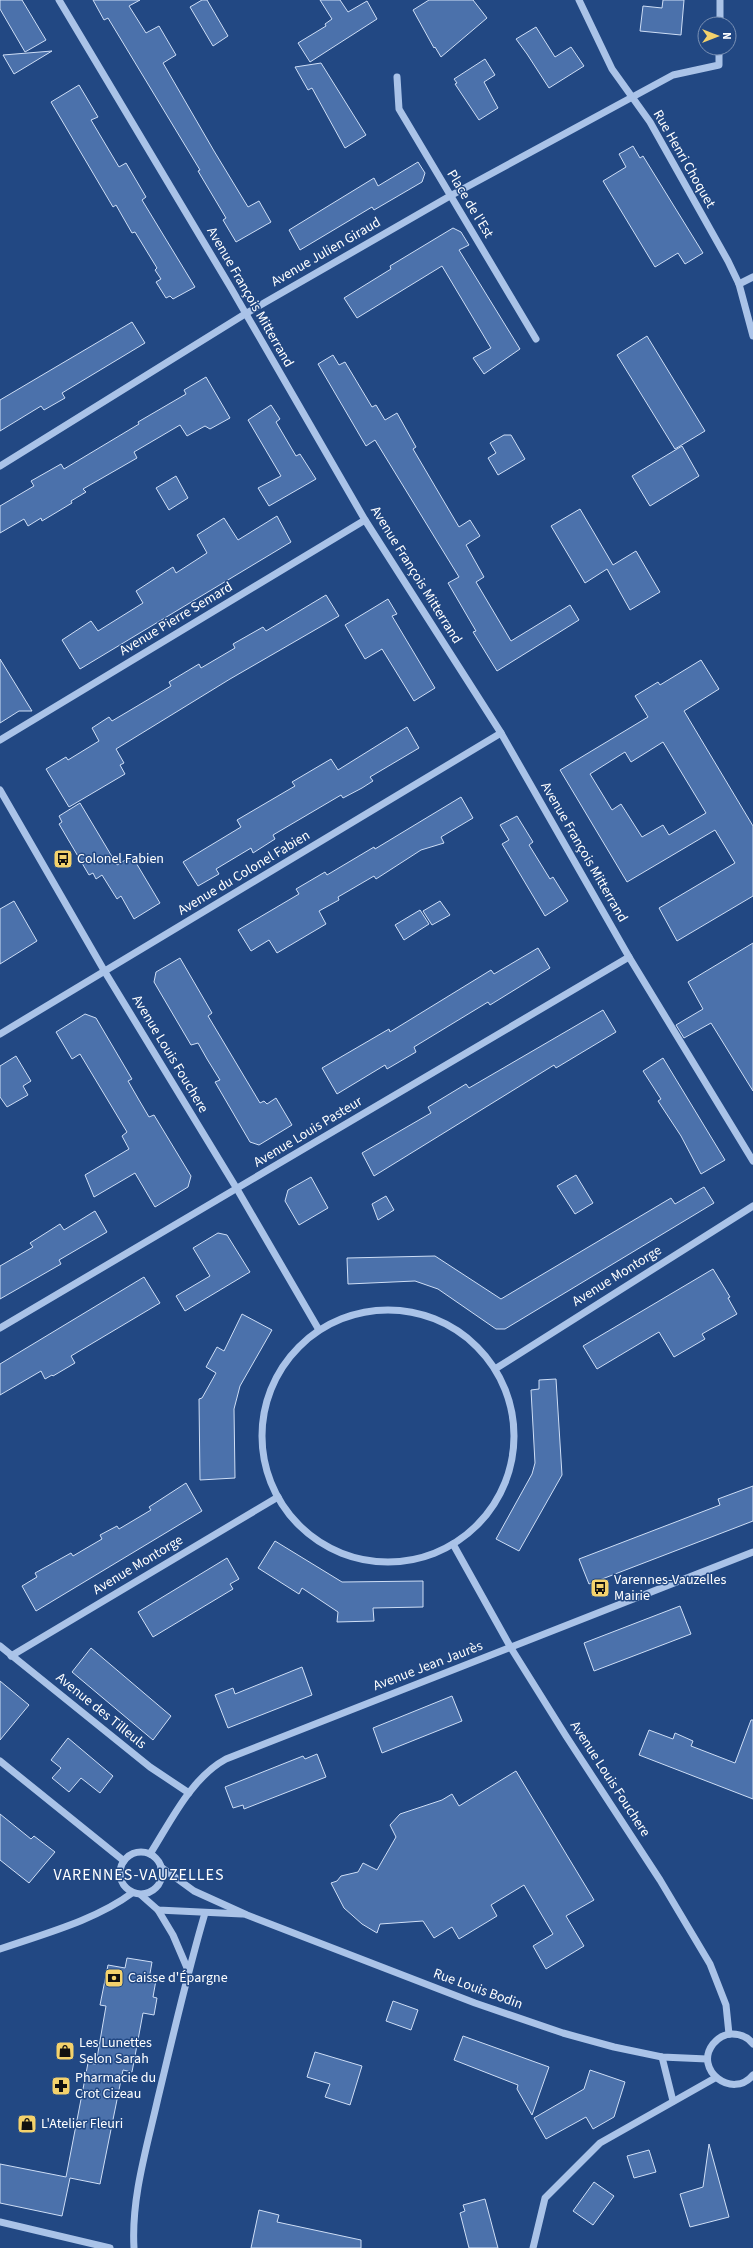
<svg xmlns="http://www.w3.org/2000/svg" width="753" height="2248" viewBox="0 0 753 2248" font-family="'Source Sans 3',sans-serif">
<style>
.building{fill:#4b71ab;stroke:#cedef6;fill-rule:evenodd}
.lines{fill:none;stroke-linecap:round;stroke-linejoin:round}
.minor{stroke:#aac3e8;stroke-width:7}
.labels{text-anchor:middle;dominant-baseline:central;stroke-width:3;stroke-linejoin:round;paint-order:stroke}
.street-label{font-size:14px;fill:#fff;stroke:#224883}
.poi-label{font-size:14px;fill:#fff;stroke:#224883;text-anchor:start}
.quarter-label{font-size:16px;letter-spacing:1px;fill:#fff;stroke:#224883}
</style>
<rect width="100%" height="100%" fill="#224883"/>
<g class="building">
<path d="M0 0H22L46 40 25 52 0 9Z"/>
<path d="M93 0H140L129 6 146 33 159 26 176 55 163 63 214 151 248 207 259 201 271 222 236 242 223 220 226 218 198 171 200 170 108 18 104 20Z"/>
<path d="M202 0H207L228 36 213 46 190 7Z"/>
<path d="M320 0H340L348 12 367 1 377 19 310 62 298 43 326 26 325 24 332 19Z"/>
<path d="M429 0H473L487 18 441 57 435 47 434 48 413 10Z"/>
<path d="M663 0H684L681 35 640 31 643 6 662 8Z"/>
<path d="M536 27 555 57 571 47 584 66 549 88 527 54 516 39Z"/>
<path d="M52 51 14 74 3 55Z"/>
<path d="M485 59 495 75 484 82 498 108 479 120 455 84 457 83 454 79Z"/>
<path d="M321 63 366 135 345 148 312 88 308 90 295 67Z"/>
<path d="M79 85 98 117 91 120 119 167 126 163 146 197 142 200 195 287 173 299 170 296 166 298 156 282 161 279 155 270 157 268 135 232 132 233 116 205 113 207 51 102Z"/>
<path d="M633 146 640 158 643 156 703 253 685 264 678 253 655 267 603 181 626 167 619 154Z"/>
<path d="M418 162 425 173 422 182 374 210 372 207 300 250 289 230 374 178 378 186Z"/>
<path d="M453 228 461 232 469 245 459 250 520 349 484 374 473 358 491 348 442 266 357 318 344 298 391 269 390 266Z"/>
<path d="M132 322 145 343 62 393 65 398 44 410 41 406 0 431V400Z"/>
<path d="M647 336 705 431 675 449 617 355Z"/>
<path d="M333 355 339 365 345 362 372 407 376 405 385 420 397 413 416 447 413 449 459 527 470 520 480 536 466 545 484 577 476 582 511 641 570 605 579 620 497 671 473 632 476 631 448 583 459 577 375 440 366 446 318 364Z"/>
<path d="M206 377 230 418 210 429 205 426 187 436 180 425 134 452 137 458 83 489 86 492 71 501 72 503 42 521 41 518 28 526 24 519 0 533V506L34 486 31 481 61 464 64 469 139 424 138 422 186 394 184 390Z"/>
<path d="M271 405 280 419 276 422 296 456 300 454 316 479 269 506 258 488 281 476 248 420Z"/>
<path d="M504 435H511L525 459 498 475 488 458 496 453 490 443Z"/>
<path d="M682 446 699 476 650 506 632 476Z"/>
<path d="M176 476 188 498 169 510 156 488Z"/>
<path d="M580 509 613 565 636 551 660 592 630 610 607 569 585 583 551 526Z"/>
<path d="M277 516 291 542 80 669 62 640 91 621 98 631 143 603 136 591 173 567 176 573 207 553 197 535 224 518 238 540Z"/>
<path d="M326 595 339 616 230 679 116 749 124 763 120 765 125 774 69 807 46 769 66 757 68 760 99 741 92 728 109 717 112 721 171 686 169 682 199 664 201 668 235 648 233 644 263 627 266 631Z"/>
<path d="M388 599 397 614 392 616 435 688 414 701 382 649 365 659 345 625Z"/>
<path d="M0 659 32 711H19L0 723Z"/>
<path d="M701 660 719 689 684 711 753 826V896L677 941 659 908 735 863 715 830 627 882 560 770 648 717 635 696 658 682 660 685ZM663 742 706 813 669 835 663 825 642 837 621 804 612 810 590 774 625 752 631 762Z"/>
<path d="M407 727 419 748 370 777 373 781 362 788 343 798 341 795 273 835 275 839 253 853 251 848 216 869 219 874 198 886 183 862 241 827 237 820 295 786 292 782 331 759 338 770Z"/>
<path d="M461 797 473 818 441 837 444 843 421 850 376 879 374 876 338 897 339 900 319 911 326 924 277 953 269 940 251 951 238 930 299 894 296 889 325 872 327 875 374 847 375 849Z"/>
<path d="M80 803 117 865 132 856 160 903 134 919 121 896 117 899 102 875 96 879 93 873 89 875 59 824 62 822 59 816Z"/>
<path d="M517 816 533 842 529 845 550 879 553 877 568 901 545 916 502 844 509 840 500 825Z"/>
<path d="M14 901 37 941 0 964V909Z"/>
<path d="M440 901 450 915 432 925 423 911Z"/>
<path d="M420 910 429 924 404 940 395 925Z"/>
<path d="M753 943V1091L711 1023 684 1038 676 1025 703 1009 688 982Z"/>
<path d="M538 948 550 968 490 1005 488 1002 414 1047 416 1052 387 1069 385 1065 337 1094 322 1068 389 1029 390 1032 491 970 494 974Z"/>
<path d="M180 958 212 1013 208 1016 260 1103 264 1101 267 1104 276 1098 292 1125 259 1145 250 1142 215 1082 220 1080 207 1059 198 1043 191 1045 154 982 156 972Z"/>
<path d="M603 1010 616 1032 556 1068 554 1065 374 1176 362 1153 431 1113 428 1107 466 1084 469 1088Z"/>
<path d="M85 1014 96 1018 132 1079 128 1081 139 1100 149 1117 154 1115 191 1176 188 1187 155 1207 135 1173 94 1197 85 1175 129 1149 122 1136 127 1132 80 1054 72 1059 56 1032Z"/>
<path d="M16 1056 31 1081 23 1086 28 1095 7 1107 0 1097V1066Z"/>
<path d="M663 1058 725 1160 701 1174 681 1136 658 1101 661 1099 643 1071Z"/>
<path d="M576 1175 593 1203 575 1214 557 1186Z"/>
<path d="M311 1177 328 1208 299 1225 285 1201 288 1190Z"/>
<path d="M704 1187 714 1203 505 1329H496L438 1289 415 1281 348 1284 347 1258 435 1256 501 1299 671 1198 675 1204Z"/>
<path d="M386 1196 394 1210 378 1220 372 1204Z"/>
<path d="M95 1211 107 1232 59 1260 61 1264 0 1299V1266L33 1247 30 1243 60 1224 64 1230Z"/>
<path d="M218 1233 227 1235 250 1272 185 1311 176 1296 210 1276 193 1248Z"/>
<path d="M713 1269 730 1297 728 1298 737 1314 702 1334 705 1339 674 1357 659 1332 597 1369 583 1346Z"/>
<path d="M144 1277 160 1303 71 1356 75 1363 53 1376 52 1375 45 1379 41 1371 0 1395V1364Z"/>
<path d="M242 1314 272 1330 240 1386 234 1409 235 1478 200 1480 199 1399 202 1398 216 1373 206 1367 217 1347 224 1351Z"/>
<path d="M556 1379 562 1475 519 1551 496 1539 532 1474 535 1463 531 1390 539 1389V1380Z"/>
<path d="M186 1483 202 1511 36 1611 22 1586 37 1577 35 1573 71 1553 73 1556 102 1539 100 1535 117 1526 119 1529 151 1510 149 1507Z"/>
<path d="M753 1486V1521L589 1584 579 1559 720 1505 718 1499Z"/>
<path d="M275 1541 342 1582 423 1581V1607L373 1608 374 1621 337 1622 338 1612 302 1588 299 1594 258 1568Z"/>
<path d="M227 1558 239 1579 230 1584 233 1589 153 1637 138 1612Z"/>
<path d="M680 1606 691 1634 594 1671 584 1643Z"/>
<path d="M91 1648 171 1716 153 1740 72 1672Z"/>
<path d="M302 1667 312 1695 228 1728 215 1695 233 1688 235 1694Z"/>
<path d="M0 1681 29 1705 0 1740Z"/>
<path d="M452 1696 462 1721 382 1753 373 1728Z"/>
<path d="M751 1720H753V1799L639 1755 649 1730 673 1739 675 1733 693 1741 691 1746 735 1763Z"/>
<path d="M68 1738 113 1776 100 1793 81 1778 69 1792 52 1778 61 1768 51 1760Z"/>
<path d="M317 1754 326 1777 244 1809 243 1805 233 1808 225 1787 303 1756 305 1759Z"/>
<path d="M516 1771 594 1900 566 1916 584 1946 546 1969 533 1946 553 1934 524 1885 491 1905 497 1916 459 1939 452 1927 434 1938 423 1921 380 1924 377 1933 362 1924 344 1908 331 1883 337 1881 341 1876 358 1872 363 1863 377 1870 396 1837 390 1825 400 1814 442 1800 452 1794 459 1806Z"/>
<path d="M0 1814 31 1839 34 1836 55 1852 29 1883 0 1860Z"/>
<path d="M127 1958 152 1962 149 1979 156 1980 153 1997 157 1998 154 2015 143 2013 132 2072 123 2070 100 2184 70 2178 62 2216 0 2203V2164L66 2177 88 2063 96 2064 106 2006 100 2005 108 1965 125 1968Z"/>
<path d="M393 2001 418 2010 411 2030 386 2021Z"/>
<path d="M463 2036 549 2067 532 2115 517 2089 518 2085 454 2060Z"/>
<path d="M315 2052 362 2066 350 2105 325 2097 330 2084 307 2077Z"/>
<path d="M590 2070 625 2082 614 2117 593 2129 586 2117 546 2139 534 2118 584 2089Z"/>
<path d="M709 2144 729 2217 690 2227 680 2194 703 2187Z"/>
<path d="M649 2150 656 2172 634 2178 627 2156Z"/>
<path d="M594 2182 614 2196 593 2225 573 2211Z"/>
<path d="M485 2199 498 2248H469L460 2213 465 2211 463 2205Z"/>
<path d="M259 2210 279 2215 277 2222 361 2240V2248H251Z"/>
</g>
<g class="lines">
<g class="minor">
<path d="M59 0 231 288 365 520 501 733 629 957 753 1161"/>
<path d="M579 0 612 69 650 122 728 261 739 284 753 336"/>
<path d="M720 24V0"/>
<path d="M397 77 399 109 536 339"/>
<path d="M739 284 753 277"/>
<path d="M0 466 245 314 450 196 673 75 719 65V48"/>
<path d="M0 740 365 520"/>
<path d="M0 790 105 972 237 1189 319 1330"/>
<path d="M0 1034 501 733"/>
<circle cx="388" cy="1436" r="126"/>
<path d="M0 1328 629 957"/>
<path d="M495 1369 753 1206"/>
<path d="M453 1544 511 1648 566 1736 660 1880 710 1964 726 2005 729 2034"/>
<path d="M0 1646 150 1767 189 1793"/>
<path d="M11 1656 278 1497"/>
<path d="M0 1761 124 1861"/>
<circle cx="141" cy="1873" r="21"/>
<path d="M150 1854C171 1821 191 1778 226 1759L753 1552"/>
<path d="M161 1867 194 1891 247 1915 475 2003 563 2033 614 2047 662 2057 707 2059"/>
<path d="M141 1895 158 1910 242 1914"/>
<path d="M158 1910 173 1935 188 1970"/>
<path d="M0 1949C43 1934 96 1920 132 1893"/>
<path d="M753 2044C748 2037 740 2034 732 2034 724 2034 718 2038 713 2044 693 2070 733 2100 753 2075"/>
<path d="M662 2057 673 2101"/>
<path d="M0 2222 110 2248"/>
<path d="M134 2248C131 2198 147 2147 158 2098 173 2036 187 1974 205 1913"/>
<path d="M533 2248 545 2198 600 2143 715 2078"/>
</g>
</g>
<defs>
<symbol id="bus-square" viewBox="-11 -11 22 22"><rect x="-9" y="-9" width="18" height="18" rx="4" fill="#f4d26c" stroke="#224883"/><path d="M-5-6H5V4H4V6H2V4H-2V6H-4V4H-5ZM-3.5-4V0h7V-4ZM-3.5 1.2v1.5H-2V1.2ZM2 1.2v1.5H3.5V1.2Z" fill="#111"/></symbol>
<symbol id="bank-square" viewBox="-11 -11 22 22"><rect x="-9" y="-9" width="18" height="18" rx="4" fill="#f4d26c" stroke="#224883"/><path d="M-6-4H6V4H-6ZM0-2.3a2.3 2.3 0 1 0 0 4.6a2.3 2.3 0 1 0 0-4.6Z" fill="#111"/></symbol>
<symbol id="shop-square" viewBox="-11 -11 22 22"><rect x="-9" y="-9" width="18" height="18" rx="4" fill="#f4d26c" stroke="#224883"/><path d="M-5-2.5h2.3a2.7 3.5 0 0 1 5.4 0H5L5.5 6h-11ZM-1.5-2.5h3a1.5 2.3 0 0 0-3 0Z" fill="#111"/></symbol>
<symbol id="pharmacy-square" viewBox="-11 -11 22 22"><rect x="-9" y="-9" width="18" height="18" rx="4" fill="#f4d26c" stroke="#224883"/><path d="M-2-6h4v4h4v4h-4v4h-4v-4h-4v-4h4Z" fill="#111"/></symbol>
</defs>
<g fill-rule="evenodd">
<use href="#bus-square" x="52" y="848" width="22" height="22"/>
<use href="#bus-square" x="589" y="1577" width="22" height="22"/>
<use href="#bank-square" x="103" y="1967" width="22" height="22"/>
<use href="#shop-square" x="54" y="2040" width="22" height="22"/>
<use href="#pharmacy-square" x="50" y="2075" width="22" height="22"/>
<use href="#shop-square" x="16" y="2113" width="22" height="22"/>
</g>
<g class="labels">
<g class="street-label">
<text transform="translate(684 159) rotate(60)">Rue Henri Choquet</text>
<text transform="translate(470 204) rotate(59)">Place de l'Est</text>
<text transform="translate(326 252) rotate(-30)">Avenue Julien Giraud</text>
<text transform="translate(250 297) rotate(60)">Avenue François Mitterrand</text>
<text transform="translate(416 575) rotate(58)">Avenue François Mitterrand</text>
<text transform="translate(176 619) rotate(-31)">Avenue Pierre Semard</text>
<text transform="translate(584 852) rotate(60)">Avenue François Mitterrand</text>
<text transform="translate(244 873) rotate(-31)">Avenue du Colonel Fabien</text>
<text transform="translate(170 1054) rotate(59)">Avenue Louis Fouchere</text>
<text transform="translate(308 1132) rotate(-31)">Avenue Louis Pasteur</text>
<text transform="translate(617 1276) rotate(-32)">Avenue Montorge</text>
<text transform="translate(138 1565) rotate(-31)">Avenue Montorge</text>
<text transform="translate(428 1666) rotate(-21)">Avenue Jean Jaurès</text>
<text transform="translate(101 1711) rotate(39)">Avenue des Tilleuls</text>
<text transform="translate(610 1779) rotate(57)">Avenue Louis Fouchere</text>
<text transform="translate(478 1989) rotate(20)">Rue Louis Bodin</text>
</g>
<g class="poi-label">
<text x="77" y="859">Colonel Fabien</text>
<text x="614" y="1580">Varennes-Vauzelles<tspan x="614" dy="16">Mairie</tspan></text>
<text x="128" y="1978">Caisse d'Épargne</text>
<text x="79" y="2043">Les Lunettes<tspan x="79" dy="16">Selon Sarah</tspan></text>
<text x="75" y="2078">Pharmacie du<tspan x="75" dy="16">Crot Cizeau</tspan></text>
<text x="41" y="2124">L'Atelier Fleuri</text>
</g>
<g class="quarter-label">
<text x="139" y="1875">VARENNES-VAUZELLES</text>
</g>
</g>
<g transform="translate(717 36) rotate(90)"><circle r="19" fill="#224883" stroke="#7a91b5"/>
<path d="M0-3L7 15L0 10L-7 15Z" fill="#f4d26c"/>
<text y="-6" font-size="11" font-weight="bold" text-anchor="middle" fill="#ffffff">N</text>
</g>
</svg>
